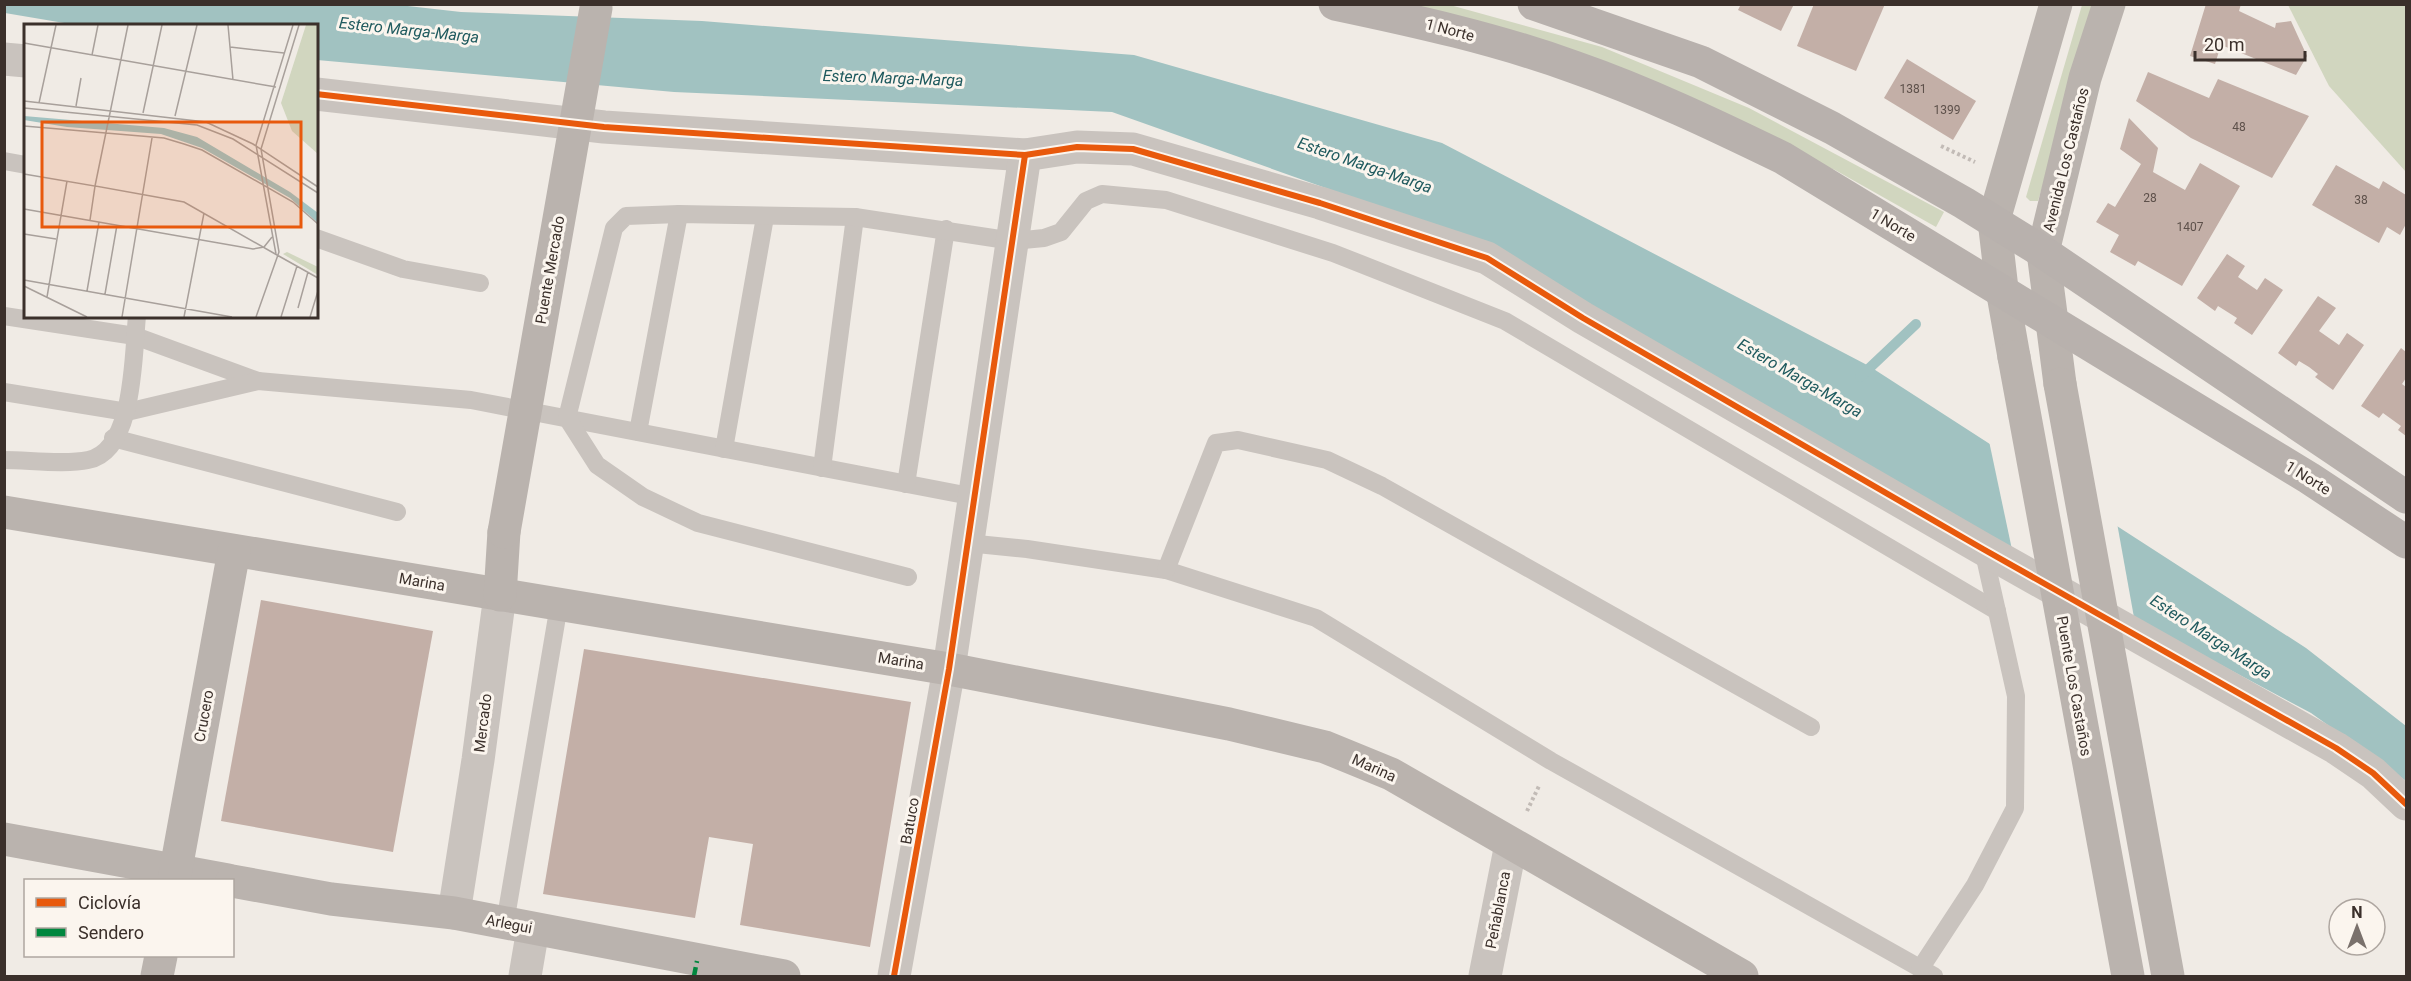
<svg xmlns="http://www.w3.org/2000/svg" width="2411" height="981" viewBox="0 0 2411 981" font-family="Roboto,sans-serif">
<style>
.green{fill:#d1d6bf}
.water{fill:#a1c2c1}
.pier{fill:#f0ebe5}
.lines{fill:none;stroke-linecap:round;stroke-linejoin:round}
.stream{stroke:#a1c2c1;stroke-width:10}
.building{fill:#c3afa7}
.path{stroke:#c2bbb6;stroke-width:4;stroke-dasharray:3 3;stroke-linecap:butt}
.lane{stroke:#c9c3be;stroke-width:18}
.street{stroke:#c9c3be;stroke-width:33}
.secondary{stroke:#bab3ae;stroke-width:33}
.primary{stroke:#b8b1ad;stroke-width:33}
.secondary-bridge{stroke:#bab3ae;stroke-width:33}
.quiet{stroke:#00873e;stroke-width:4.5;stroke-dasharray:9 4.5;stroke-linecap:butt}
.cycleway-casing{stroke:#fbf5ee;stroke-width:10}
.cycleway{stroke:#e8590c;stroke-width:6}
.labels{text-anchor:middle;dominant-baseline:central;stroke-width:6;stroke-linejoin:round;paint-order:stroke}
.number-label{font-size:12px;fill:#5d504a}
.street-label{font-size:15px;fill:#3b302b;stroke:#fbf5ee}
.water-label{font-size:16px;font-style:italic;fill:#1f5a5e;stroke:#fbf5ee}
.inset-road{fill:none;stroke:#a8a09b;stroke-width:1.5}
.view{fill:#e8590c;fill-opacity:0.15;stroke:#e8590c;stroke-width:3}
.inset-edge{fill:none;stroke:#3b302b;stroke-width:3}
</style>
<rect width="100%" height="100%" fill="#f0ebe5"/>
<g class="green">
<path d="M1394 5H1450L1602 47 1749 108 1944 212 1936 227 1835 170Z"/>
<path d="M2082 5H2097L2038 201H2030L2026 197Z"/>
<path d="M2288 5H2406V172L2329 86Z"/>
</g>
<path class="water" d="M390 4 461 12 702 21 1134 55 1442 143 1869 366 2306 648 2406 726V781L2311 713 1966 529 1492 247 1112 112 674 92 317 60 316 26 76 25 5 13 4 5Z"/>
<path class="pier" d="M1989 441 2117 523 2135 623 2014 559Z"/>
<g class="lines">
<path class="stream" d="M1860 377 1916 324"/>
</g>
<g class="building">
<path d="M1741 4H1794L1781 31 1738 10Z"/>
<path d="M1814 4H1885L1856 71 1797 46Z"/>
<path d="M2206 4H2241L2239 11 2275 28 2276 23 2291 21 2307 56 2296 75 2221 45 2215 64 2190 56Z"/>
<path d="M1907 59 1976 101 1953 140 1884 98Z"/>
<path d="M2148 72 2209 98 2218 79 2309 116 2272 178 2191 138 2136 101Z"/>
<path d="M2129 118 2158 148 2153 172 2185 190 2200 163 2240 186 2182 286 2138 261 2135 266 2110 252 2119 235 2096 222 2108 203 2115 207 2141 164 2120 149Z"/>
<path d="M2336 165 2379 189 2383 181 2406 195V224L2400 235 2387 227 2379 243 2312 205Z"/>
<path d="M2227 254 2245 266 2238 277 2257 290 2265 278 2283 290 2252 335 2234 323 2237 318 2218 306 2215 311 2197 298Z"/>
<path d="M2318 296 2336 308 2319 331 2339 345 2347 333 2364 345 2333 390 2315 377 2318 374 2309 367 2299 361 2296 366 2278 353Z"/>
<path d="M2401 348 2406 352V378L2402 384 2406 387V436L2398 430 2401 426 2383 413 2379 418 2361 406Z"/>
<path d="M261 600 433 631 393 852 221 821Z"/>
<path d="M584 649 911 702 870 947 740 925 753 844 709 837 695 918 543 894Z"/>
</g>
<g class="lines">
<g class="path">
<path d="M1941 146 1975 162"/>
<path d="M1527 811 1539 786"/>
</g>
<g class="lane">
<path d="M4 161 26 165"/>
<path d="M316 238 403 269 480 283"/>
<path d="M4 316 135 336 258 381"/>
<path d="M4 392 127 412 258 381 471 400 975 497"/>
<path d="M638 432 679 214"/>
<path d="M113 438 397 512"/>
<path d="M724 449 765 217"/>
<path d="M4 460C28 460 66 465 88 460 135 451 133 354 137 316"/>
<path d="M822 468 855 217"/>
<path d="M906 484 946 229"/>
<path d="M967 543 1027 549 1166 570 1316 618 1551 761 1934 976"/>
<path d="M1166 570 1216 443 1238 440 1327 460 1382 486 1811 727"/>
<path d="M908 577 698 523 643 497 597 465 567 418 614 228 626 216 679 214 855 217 1013 241 1044 238 1061 232 1086 201 1102 194 1166 200 1333 253 1505 321 1997 611"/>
<path d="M505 923 559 605"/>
<path d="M1920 969 1975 885 2015 808 2016 696 1983 549"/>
</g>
<g class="street">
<path d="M4 59 26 61"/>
<path d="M316 94 604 127 1025 155 1077 147 1133 149 1320 203 1487 258 1583 318 1983 549 2336 748 2373 773 2406 804"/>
<path d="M454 913 478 760 500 595"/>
<path d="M525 976 533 929"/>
<path d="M894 976 949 669 1025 155"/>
<path d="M1485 976 1511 844"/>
</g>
<g class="secondary">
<path d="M2014 357 2002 289 1994 220 2056 4"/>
<path d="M2060 384 2043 252 2085 78 2109 4"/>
<path d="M4 512 949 669 1229 724 1325 747 1391 774 1742 976"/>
<path d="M500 595 504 532"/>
<path d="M4 839 228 880"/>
<path d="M174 880 234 551"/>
<path d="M232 881 331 899 454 913 784 976"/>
<path d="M157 976 161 956"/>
</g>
<g class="primary">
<path d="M1335 4C1416 21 1497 39 1574 67 1646 92 1715 125 1783 158L2309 478 2406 542"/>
<path d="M1534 4 1701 62 1832 128 1964 203 2043 252 2406 497"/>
</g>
<g class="secondary-bridge">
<path d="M2014 357 2128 976"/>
<path d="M2060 384 2168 976"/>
<path d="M504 532 596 8"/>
</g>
<path class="quiet" d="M694 976 697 961"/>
<defs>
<g id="cycleway">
<path d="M316 94 604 127 1025 155 1077 147 1133 149 1320 203 1487 258 1583 318 1983 549 2336 748 2373 773 2406 804"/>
<path d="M894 976 949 669 1025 155"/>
</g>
</defs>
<use href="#cycleway" class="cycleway-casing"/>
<use href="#cycleway" class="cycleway"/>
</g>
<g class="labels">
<g class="number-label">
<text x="1913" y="89">1381</text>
<text x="1947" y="110">1399</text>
<text x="2239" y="127">48</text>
<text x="2150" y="198">28</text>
<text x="2361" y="200">38</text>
<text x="2190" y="227">1407</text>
</g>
<g class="street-label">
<text transform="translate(1450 30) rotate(15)">1 Norte</text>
<text transform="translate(2066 160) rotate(-76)">Avenida Los Castaños</text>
<text transform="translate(1893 225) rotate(31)">1 Norte</text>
<text transform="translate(550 270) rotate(-80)">Puente Mercado</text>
<text transform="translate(2308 478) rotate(32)">1 Norte</text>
<text transform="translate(422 582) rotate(10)">Marina</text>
<text transform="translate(901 661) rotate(9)">Marina</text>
<text transform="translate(2074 686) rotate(80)">Puente Los Castaños</text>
<text transform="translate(204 716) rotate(-80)">Crucero</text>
<text transform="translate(483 723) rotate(-83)">Mercado</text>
<text transform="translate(1374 768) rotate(24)">Marina</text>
<text transform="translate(910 821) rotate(-80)">Batuco</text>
<text transform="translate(1498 910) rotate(-79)">Peñablanca</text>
<text transform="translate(509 924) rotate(11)">Arlegui</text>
</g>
<g class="water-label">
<text transform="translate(409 30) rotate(6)">Estero Marga-Marga</text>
<text transform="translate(893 78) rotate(2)">Estero Marga-Marga</text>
<text transform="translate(1365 165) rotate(19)">Estero Marga-Marga</text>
<text transform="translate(1800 378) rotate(30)">Estero Marga-Marga</text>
<text transform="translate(2211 637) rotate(33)">Estero Marga-Marga</text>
</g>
</g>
<g transform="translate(24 24)">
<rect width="294" height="294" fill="#f0ebe5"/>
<path d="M282 1H294V130L268 107 257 79ZM263 228 294 243V251L259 230Z" fill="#d1d6bf"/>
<path d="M0 92 140 104 173 113 266 168 294 189V199L266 174 178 124 137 110 43 103 0 96Z" fill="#a1c2c1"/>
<path class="inset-road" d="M104 1 71 162 160 178 253 231M204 1 209 56M0 19 252 63M206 23 260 29M68 31 74 1M0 77 182 98 229 120 294 163M15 79 32 1M52 82 57 54M0 84 173 101 209 115 294 169M119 89 138 1M151 92 173 1M0 102 140 114 160 120 178 126 269 178 294 200M0 150 71 162 66 196M0 185 229 225 240 223 248 213M0 210 32 215M252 230 232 121 269 1M253 231 294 254M0 256 208 293M0 262 63 293M63 267 75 198M81 270 93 201M23 273 43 157M274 284 284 248M98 293 128 114M160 293 180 189M232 293 255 228 237 125 275 1M257 293 273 242M286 293 294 267"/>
<path class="view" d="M18 98H277V203H18Z"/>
<rect width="294" height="294" class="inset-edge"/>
</g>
<rect width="2411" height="981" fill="none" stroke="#3b302b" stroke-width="12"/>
<rect x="24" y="879" width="210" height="78" fill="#fbf5ee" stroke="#aea6a0" stroke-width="1.5"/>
<rect x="36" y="898" width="30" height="9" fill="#e8590c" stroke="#aea6a0" stroke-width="1.5"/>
<text x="78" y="909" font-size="18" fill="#3b302b">Ciclovía</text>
<rect x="36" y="928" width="30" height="9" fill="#00873e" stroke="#aea6a0" stroke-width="1.5"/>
<text x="78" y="939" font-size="18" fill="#3b302b">Sendero</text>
<g transform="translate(2357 927)"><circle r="28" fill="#fbf5ee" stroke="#aea6a0" stroke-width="1.5"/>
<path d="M0-4.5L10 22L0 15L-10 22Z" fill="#7a716c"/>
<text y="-9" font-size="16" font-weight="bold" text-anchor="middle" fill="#3b302b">N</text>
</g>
<path d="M2195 51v9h110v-9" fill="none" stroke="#3b302b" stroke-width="3"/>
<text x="2204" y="51" font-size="18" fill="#3b302b" stroke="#fbf5ee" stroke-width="4.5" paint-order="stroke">20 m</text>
</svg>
